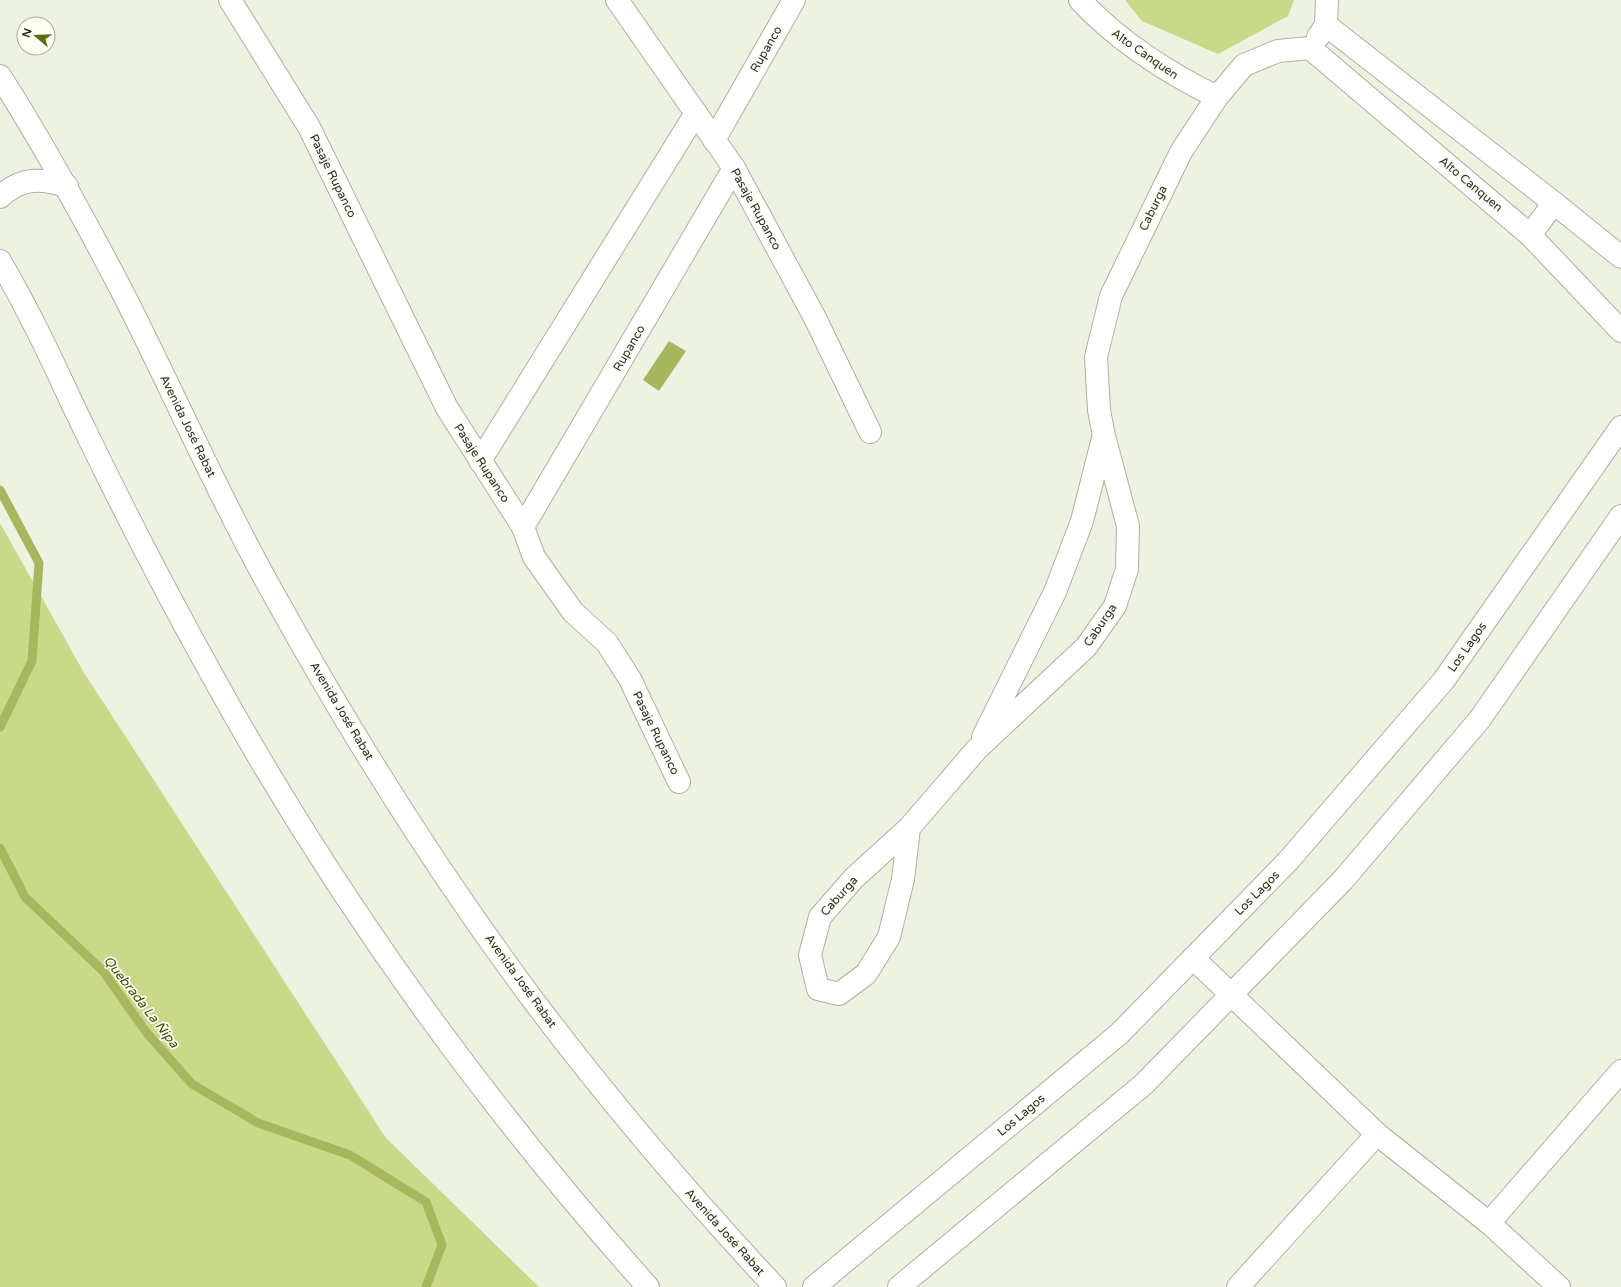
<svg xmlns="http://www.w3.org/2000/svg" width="1621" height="1287" viewBox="0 0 1621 1287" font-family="'Varela Round',sans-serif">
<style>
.green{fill:#c9d989}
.water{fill:#a7b75e}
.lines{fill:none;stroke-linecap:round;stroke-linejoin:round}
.stream{stroke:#a7b75e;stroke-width:9}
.minor-casing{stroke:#adb0a1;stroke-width:24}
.minor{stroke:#fff;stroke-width:22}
.labels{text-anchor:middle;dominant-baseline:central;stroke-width:3.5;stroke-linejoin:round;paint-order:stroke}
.street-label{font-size:12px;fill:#2a2c26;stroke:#fcfff1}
.water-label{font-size:13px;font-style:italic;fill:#414a05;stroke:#fcfff1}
</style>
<rect width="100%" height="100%" fill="#eef2e1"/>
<g class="green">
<path d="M1125 0H1294L1288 16 1218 54 1142 21Z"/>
<path d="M0 523 83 671 386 1138 539 1287H0Z"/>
</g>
<path class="water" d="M669 341 686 351 659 391 643 380Z"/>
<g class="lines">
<g class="stream">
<path d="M0 490 39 563 32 661 0 727"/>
<path d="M0 848 25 897 103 971 146 1032 192 1084 258 1123 350 1155 426 1202 442 1245 426 1287"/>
</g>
<defs>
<g id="minor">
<path d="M230 0 309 127 447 408 523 527 534 557 573 612 607 643 630 679 679 782"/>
<path d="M617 0 734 168 815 318 870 432"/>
<path d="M1080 0C1119 42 1166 72 1217 97"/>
<path d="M1326 25 1554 203 1621 257"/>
<path d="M1318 37 1326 25 1327 0"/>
<path d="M1310 48 1530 235 1621 331"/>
<path d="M0 76C46 148 86 222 125 297 176 398 222 503 278 602 355 741 441 877 536 1004 611 1103 691 1197 775 1287"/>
<path d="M714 140 794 0"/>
<path d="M0 197C21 177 41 178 67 186"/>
<path d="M1530 235 1554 203"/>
<path d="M0 261C11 280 22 300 32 320 51 356 67 394 85 430 125 513 167 594 212 675 333 895 481 1100 648 1287"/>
<path d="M480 461 696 113"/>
<path d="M523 527 734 168"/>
<path d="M983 737 1055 592 1082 521 1103 438"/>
<path d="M909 828 903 879 889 937 866 974 839 994 818 989 810 955 820 917 854 878 909 828 977 749 1086 647 1115 606 1127 569 1128 526 1104 436 1099 410 1096 357 1111 296 1181 152 1217 97 1244 65 1278 51 1310 48"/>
<path d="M1193 958 1377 1134 1489 1223 1559 1287"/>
<path d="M1489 1223 1621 1071"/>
<path d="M814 1287 1119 1034 1288 861 1444 680 1621 427"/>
<path d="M899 1287 1144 1084 1343 880 1480 719 1621 516"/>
<path d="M1238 1287 1377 1134"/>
</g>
</defs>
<use href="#minor" class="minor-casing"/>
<use href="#minor" class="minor"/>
</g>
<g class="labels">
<g class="street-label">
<text transform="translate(766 49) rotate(-60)">Rupanco</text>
<text transform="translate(1145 54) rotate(35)">Alto Canquen</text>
<text transform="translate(333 176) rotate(64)">Pasaje Rupanco</text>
<text transform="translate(1471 184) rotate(40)">Alto Canquen</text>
<text transform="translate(1153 208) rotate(-64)">Caburga</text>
<text transform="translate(756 209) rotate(61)">Pasaje Rupanco</text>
<text transform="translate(629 348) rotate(-60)">Rupanco</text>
<text transform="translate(188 426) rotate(64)">Avenida José Rabat</text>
<text transform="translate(482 463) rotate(57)">Pasaje Rupanco</text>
<text transform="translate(1100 625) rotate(-56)">Caburga</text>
<text transform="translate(1467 647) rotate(-55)">Los Lagos</text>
<text transform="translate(342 711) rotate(59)">Avenida José Rabat</text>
<text transform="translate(656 733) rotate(64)">Pasaje Rupanco</text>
<text transform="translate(1257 893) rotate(-45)">Los Lagos</text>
<text transform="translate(839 896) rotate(-48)">Caburga</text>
<text transform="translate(521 981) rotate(54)">Avenida José Rabat</text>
<text transform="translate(1021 1115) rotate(-40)">Los Lagos</text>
<text transform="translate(725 1232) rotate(48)">Avenida José Rabat</text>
</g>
<g class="water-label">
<text transform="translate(141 1002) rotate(52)">Quebrada La Ñipa</text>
</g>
</g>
<g transform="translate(36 36) rotate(289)"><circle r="19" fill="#fcfff1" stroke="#a8aba0"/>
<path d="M0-3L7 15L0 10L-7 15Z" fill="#5f6b13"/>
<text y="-6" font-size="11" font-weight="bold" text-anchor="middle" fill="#2a2c26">N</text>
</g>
</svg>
